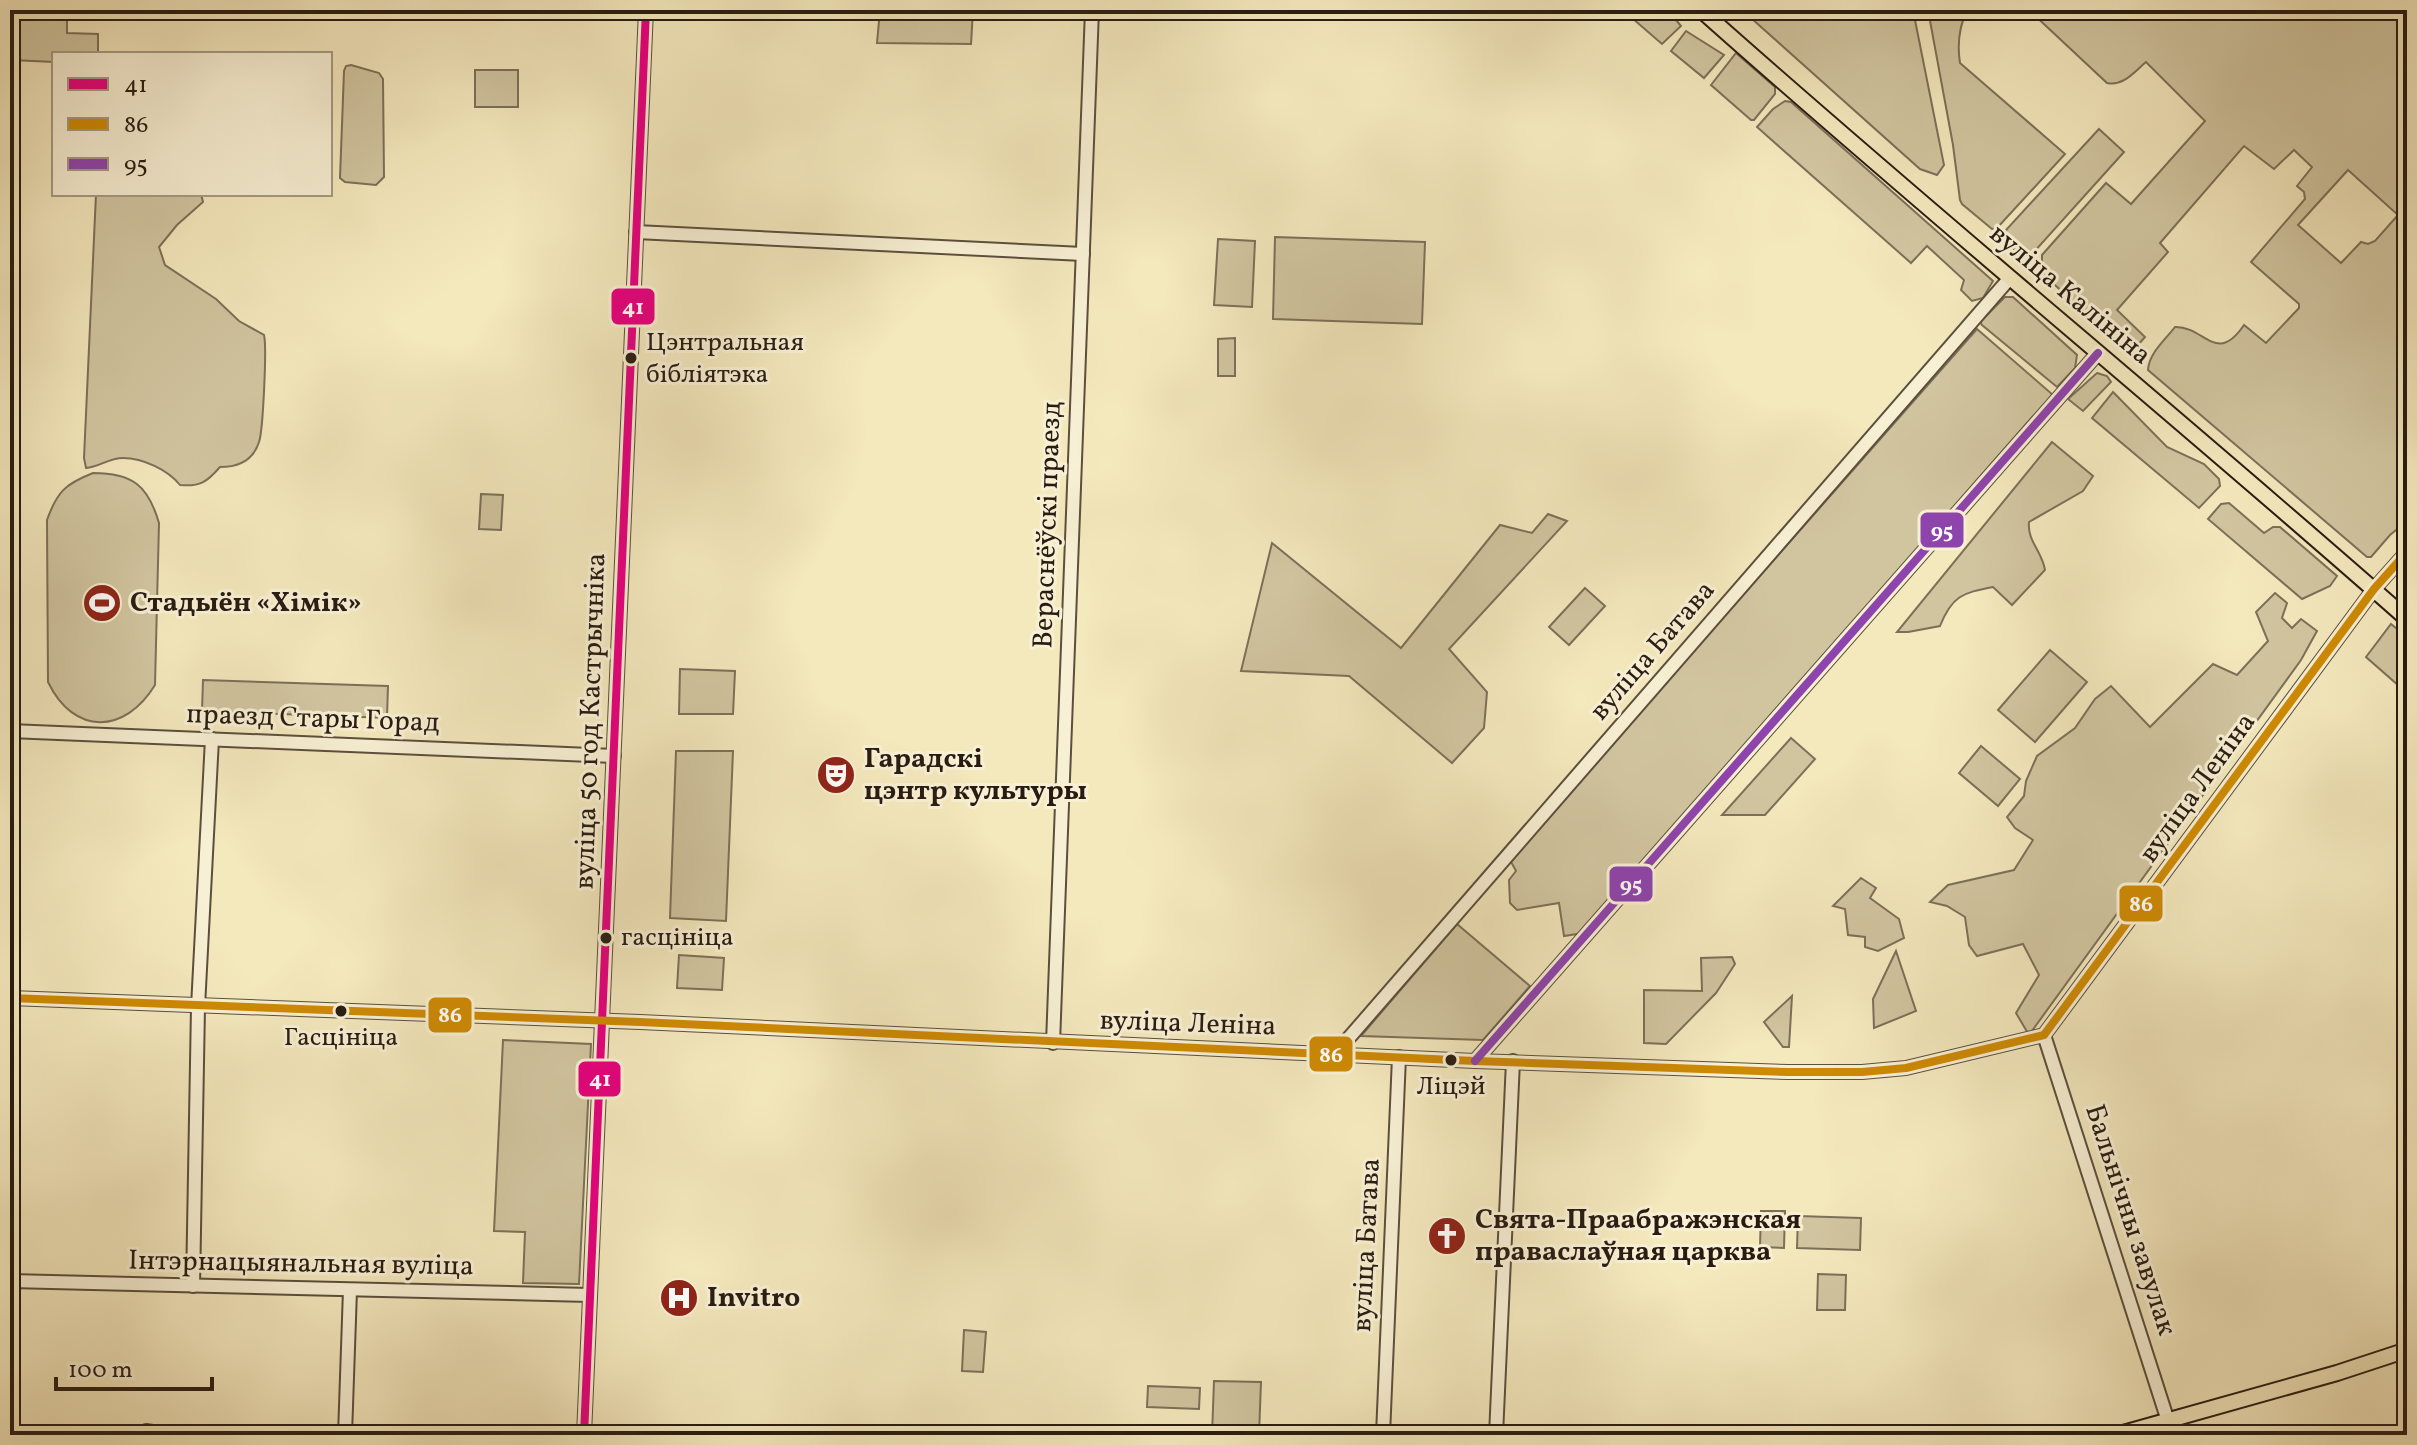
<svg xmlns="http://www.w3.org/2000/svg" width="2417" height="1445" viewBox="0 0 2417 1445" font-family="Vollkorn,serif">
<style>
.green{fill:#d1c5a0;stroke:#7c7059;stroke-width:2;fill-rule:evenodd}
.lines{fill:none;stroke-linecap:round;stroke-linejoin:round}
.minor-casing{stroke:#5b4f3d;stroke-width:16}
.major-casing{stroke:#281c12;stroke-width:18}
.minor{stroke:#f8f0d4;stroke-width:12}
.major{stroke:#f4e8bd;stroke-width:14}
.bus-1-casing{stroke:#f8f0d4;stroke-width:14}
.bus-2-casing{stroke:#f8f0d4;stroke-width:14}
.bus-3-casing{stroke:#f8f0d4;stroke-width:14}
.bus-1{stroke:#e5007d;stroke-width:8}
.bus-2{stroke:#ce8a04;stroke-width:8}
.bus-3{stroke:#8e44ad;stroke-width:8}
.bus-dot{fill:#281c12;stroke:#f8f0d4;stroke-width:3}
.labels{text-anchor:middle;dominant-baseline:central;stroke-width:6;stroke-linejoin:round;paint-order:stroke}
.bus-label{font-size:26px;fill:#281c12;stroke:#f8f0d4;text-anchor:start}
.street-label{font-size:28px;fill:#281c12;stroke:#f8f0d4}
.poi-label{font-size:28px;font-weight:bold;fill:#281c12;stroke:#f8f0d4;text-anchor:start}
.line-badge{stroke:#f8f0d4;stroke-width:3}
.badge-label{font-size:22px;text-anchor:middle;font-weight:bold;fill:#fff}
</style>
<rect width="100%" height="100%" fill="#f4e8bd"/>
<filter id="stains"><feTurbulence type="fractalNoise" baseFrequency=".0025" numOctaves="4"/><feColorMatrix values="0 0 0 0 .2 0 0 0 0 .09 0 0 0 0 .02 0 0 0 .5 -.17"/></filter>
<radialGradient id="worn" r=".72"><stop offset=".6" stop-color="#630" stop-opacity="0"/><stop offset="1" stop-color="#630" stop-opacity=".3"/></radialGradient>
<g class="green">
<path d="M14 10H67V33L98 34V54H54V62L11 60 10 34H14Z"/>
<path d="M880 10H973L971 44 877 43Z"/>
<path d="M1636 10H1668L1681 26 1662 44 1632 18Z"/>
<path d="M1742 10H1913L1944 165 1937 175 1920 169Z"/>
<path d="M1928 10H1967C1959 27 1957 44 1960 63L2065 154 1997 228 1992 229 1962 204 1960 200 1953 145Z"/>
<path d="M2029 10H2407V521L2390 535 2371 557H2367L2148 370C2149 353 2165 340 2175 327 2205 326 2216 366 2244 325L2266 343 2299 308V304L2251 262 2305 199 2304 192 2297 186 2312 167 2294 150 2274 169 2244 146 2160 243 2168 252 2117 310 2145 337 2130 354 2042 273V255L2106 183 2131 204 2205 121 2146 62C2135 71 2123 87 2107 83ZM2348 170 2398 215 2375 241 2368 244 2361 242 2341 263 2298 225Z"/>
<path d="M1686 31 1724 55 1704 78 1671 51Z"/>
<path d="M1736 53 1775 87V94L1754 120H1751L1711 85Z"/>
<path d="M351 65 379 73 383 79 384 177 376 185 345 182 340 178 344 71 346 66Z"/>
<rect x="475" y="70" width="43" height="37"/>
<path d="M1785 101 1791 102 1993 281 1983 298 1972 301 1961 290 1964 280 1927 246 1911 263 1757 127 1773 109Z"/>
<path d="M2099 129 2124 152 2034 252C2020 257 2010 248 2003 237L2006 230Z"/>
<path d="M96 194H201L203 202 177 225 159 247 165 265 216 299 239 321 264 335C267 347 263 431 259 442 253 461 237 467 220 467 207 482 200 487 180 485 168 470 143 458 123 458 109 458 99 467 86 468L84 458Z"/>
<path d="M1275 237 1425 242 1422 324 1273 319Z"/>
<path d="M1218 239 1255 241 1252 307 1214 305Z"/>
<path d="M2005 297H2013L2077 355 2075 368 2057 387 1982 325 1980 322Z"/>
<path d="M1977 329 2053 395 1583 933 1564 936 1559 903 1517 910 1510 903 1509 880 1516 871 1510 860Z"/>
<path d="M1235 338V376H1218V339Z"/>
<path d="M2097 373 2107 376 2111 382 2083 411 2068 399Z"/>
<path d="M2113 392 2167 447 2204 464 2219 479 2220 486 2199 508 2092 418Z"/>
<path d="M2052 442 2093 476 2083 491 2029 522C2027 541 2042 551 2045 570L2012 605 1993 587C1962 593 1952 596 1940 626L1908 632H1897Z"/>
<path d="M93 473C132 473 148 485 159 523L155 685C125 734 74 736 48 682L47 520C57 492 65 484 93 473Z"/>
<path d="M481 494 503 495 501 530 479 529Z"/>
<path d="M2229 503 2264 533 2273 527H2280L2337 576 2330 586 2302 599 2208 519 2221 504Z"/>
<path d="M1548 514 1567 521 1449 649 1487 692 1484 728 1452 763 1349 676 1241 671 1272 543 1401 648 1500 525 1532 533Z"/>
<path d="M1585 588 1605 606 1569 645 1549 627Z"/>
<path d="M2275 593 2287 603 2282 618 2292 628 2301 619 2317 631 2301 660 2029 1035 2016 1013 2039 975 2023 944 1977 956 1969 945 1965 917 1947 906 1930 902 1948 885 2014 870 2033 840 2015 828 2007 817 2024 796 2026 781 2037 756 2075 728 2095 699 2111 686 2150 727 2213 664 2237 675 2268 641 2256 612Z"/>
<path d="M2391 624 2407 637V693L2366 657Z"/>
<path d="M2050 650 2087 682 2035 742 1998 710Z"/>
<path d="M680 669 735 671 733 714H679Z"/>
<path d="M203 680 388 686 387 718 202 711Z"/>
<path d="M1791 738 1815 759 1765 815H1722Z"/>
<path d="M1981 746 2020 779 1998 806 1959 773Z"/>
<path d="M676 751H733L726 921 670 918Z"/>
<path d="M1861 878 1876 888 1870 898 1899 919 1904 938 1878 951 1865 947V937L1848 935 1845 909 1833 906Z"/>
<path d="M1457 924 1530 986 1483 1040 1361 1036Z"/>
<path d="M1896 951 1916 1011 1874 1028 1873 999Z"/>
<path d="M679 955 724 958 722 990 677 988Z"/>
<path d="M1732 957 1735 964 1716 993 1666 1044 1644 1043V990L1702 991 1701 958Z"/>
<path d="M1792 996 1789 1047H1783L1764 1022Z"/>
<path d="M503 1040 591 1044 579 1284 523 1283 525 1232 494 1231Z"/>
<path d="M1761 1211H1785L1784 1248 1760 1247Z"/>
<path d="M1798 1216 1861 1218 1860 1250 1797 1248Z"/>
<path d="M1818 1274 1846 1275 1845 1310H1817Z"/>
<path d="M964 1330 986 1332 983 1372 962 1371Z"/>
<path d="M1214 1381 1261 1382 1259 1435H1212Z"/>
<path d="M1148 1386 1200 1388 1199 1409 1147 1407Z"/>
</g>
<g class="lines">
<defs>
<g id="minor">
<path d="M636 232 1083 254"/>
<path d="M10 731 614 756"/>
<path d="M10 998 640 1022 1475 1061 1788 1072H1862L1906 1068 2044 1035 2374 589 2407 552"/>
<path d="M2044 1035 2168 1421"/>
<path d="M1053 1043 1092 10"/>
<path d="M1334 1055 2009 279"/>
<path d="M1475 1061 2098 353"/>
<path d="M10 1281 590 1295"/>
<path d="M193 1286 198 1007 212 739"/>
<path d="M146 1431 172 1435"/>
<path d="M345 1435 350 1290"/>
<path d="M584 1435 646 10"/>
<path d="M1383 1435 1399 1057"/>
<path d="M1496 1435 1513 1061"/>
</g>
<g id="major">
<path d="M1701 10C1933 217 2174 413 2407 619"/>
<path d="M2116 1435 2337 1373 2407 1350"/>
</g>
</defs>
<use href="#minor" class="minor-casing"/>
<use href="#major" class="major-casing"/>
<use href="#minor" class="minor"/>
<use href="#major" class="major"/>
<defs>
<path id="bus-1" d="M584 1435 646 10"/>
<path id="bus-2" d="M10 998 640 1022 1475 1061 1788 1072H1862L1906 1068 2044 1035 2374 589 2407 552"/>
<path id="bus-3" d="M1475 1061 2098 353"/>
</defs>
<use href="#bus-1" class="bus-1-casing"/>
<use href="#bus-2" class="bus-2-casing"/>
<use href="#bus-3" class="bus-3-casing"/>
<use href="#bus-1" class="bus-1"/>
<use href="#bus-2" class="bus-2"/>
<use href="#bus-3" class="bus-3"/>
</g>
<defs>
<symbol id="stadium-disc" viewBox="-11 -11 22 22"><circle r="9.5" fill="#8f2418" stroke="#f8f0d4"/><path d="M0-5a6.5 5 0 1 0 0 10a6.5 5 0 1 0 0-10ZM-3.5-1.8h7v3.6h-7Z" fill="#fff"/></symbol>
<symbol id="theatre-disc" viewBox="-11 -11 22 22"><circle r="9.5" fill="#8f2418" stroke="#f8f0d4"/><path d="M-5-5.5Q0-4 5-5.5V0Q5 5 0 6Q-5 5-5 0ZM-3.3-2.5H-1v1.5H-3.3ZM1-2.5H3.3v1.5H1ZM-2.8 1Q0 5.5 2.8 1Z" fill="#fff"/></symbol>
<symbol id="church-disc" viewBox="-11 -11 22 22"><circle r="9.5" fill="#8f2418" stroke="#f8f0d4"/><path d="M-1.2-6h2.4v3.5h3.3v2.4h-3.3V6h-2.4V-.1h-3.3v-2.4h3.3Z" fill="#fff"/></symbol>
<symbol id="hospital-disc" viewBox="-11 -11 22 22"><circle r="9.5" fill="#8f2418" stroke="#f8f0d4"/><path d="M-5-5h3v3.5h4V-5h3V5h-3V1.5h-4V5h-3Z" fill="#fff"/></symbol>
</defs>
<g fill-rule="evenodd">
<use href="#stadium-disc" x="80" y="581" width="44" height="44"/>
<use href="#theatre-disc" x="814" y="753" width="44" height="44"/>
<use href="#church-disc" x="1425" y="1214" width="44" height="44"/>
<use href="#hospital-disc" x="657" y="1276" width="44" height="44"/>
</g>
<g class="bus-dot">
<circle cx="631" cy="358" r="7"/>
<circle cx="606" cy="938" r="7"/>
<circle cx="341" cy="1011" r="7"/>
<circle cx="1451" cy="1060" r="7"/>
</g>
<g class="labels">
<g class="bus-label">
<text x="646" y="343">Цэнтральная<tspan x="646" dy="32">бібліятэка</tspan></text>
<text x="621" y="938">гасцініца</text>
<text x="341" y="1038" text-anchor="middle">Гасцініца</text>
<text x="1451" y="1087" text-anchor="middle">Ліцэй</text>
</g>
<g class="street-label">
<text transform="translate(2070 295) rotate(40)">вуліца Калініна</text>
<text transform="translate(1048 525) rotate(-88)">Вераснёўскі праезд</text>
<text transform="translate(1653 651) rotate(-49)">вуліца Батава</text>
<text transform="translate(313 719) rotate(2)">праезд Стары Горад</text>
<text transform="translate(591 721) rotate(-88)">вуліца 50 год Кастрычніка</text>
<text transform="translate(2198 788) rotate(-54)">вуліца Леніна</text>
<text transform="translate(1188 1024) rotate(2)">вуліца Леніна</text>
<text transform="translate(2130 1220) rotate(72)">Бальнічны завулак</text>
<text transform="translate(1367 1245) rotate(-87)">вуліца Батава</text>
<text transform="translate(301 1264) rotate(1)">Інтэрнацыянальная вуліца</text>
</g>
<g class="poi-label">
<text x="130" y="603">Стадыён «Хімік»</text>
<text x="864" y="759">Гарадскі<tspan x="864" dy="32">цэнтр культуры</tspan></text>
<text x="1475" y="1220">Свята-Праабражэнская<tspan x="1475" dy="32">праваслаўная царква</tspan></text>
<text x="707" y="1298">Invitro</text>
</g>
</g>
<g class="line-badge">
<rect x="610" y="287" width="46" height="39" rx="8" fill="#e5007d"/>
<rect x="1919" y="511" width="46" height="38" rx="8" fill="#8e44ad"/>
<rect x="1608" y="865" width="46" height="38" rx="8" fill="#8e44ad"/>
<rect x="2118" y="884" width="46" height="39" rx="8" fill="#ce8a04"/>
<rect x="427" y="996" width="46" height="38" rx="8" fill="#ce8a04"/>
<rect x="1308" y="1035" width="46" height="38" rx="8" fill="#ce8a04"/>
<rect x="577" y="1060" width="45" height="38" rx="8" fill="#e5007d"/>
</g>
<g class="badge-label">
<text x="633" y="314">41</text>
<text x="1942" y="538">95</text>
<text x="1631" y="892">95</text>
<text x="2141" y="911">86</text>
<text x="450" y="1022">86</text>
<text x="1331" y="1062">86</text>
<text x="600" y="1086">41</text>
</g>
<rect width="2417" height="1445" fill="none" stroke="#f4e8bd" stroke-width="40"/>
<rect x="12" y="12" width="2393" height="1421" fill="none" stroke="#281c12" stroke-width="4"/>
<rect x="20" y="20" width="2377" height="1405" fill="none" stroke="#281c12" stroke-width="2"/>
<rect x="52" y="52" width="280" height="144" fill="#f8f0d4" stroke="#a59b86" stroke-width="2"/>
<rect x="68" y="78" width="40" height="12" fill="#e5007d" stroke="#a59b86" stroke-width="2"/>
<text x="124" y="92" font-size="24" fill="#281c12">41</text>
<rect x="68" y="118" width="40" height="12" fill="#ce8a04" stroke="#a59b86" stroke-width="2"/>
<text x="124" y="132" font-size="24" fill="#281c12">86</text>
<rect x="68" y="158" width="40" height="12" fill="#8e44ad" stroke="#a59b86" stroke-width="2"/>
<text x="124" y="172" font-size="24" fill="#281c12">95</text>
<path d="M56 1377v12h156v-12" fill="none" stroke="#281c12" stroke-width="4"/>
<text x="68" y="1377" font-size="24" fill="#281c12" stroke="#f8f0d4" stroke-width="6" paint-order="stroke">100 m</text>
<rect width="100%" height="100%" filter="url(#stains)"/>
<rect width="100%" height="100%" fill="url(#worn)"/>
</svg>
